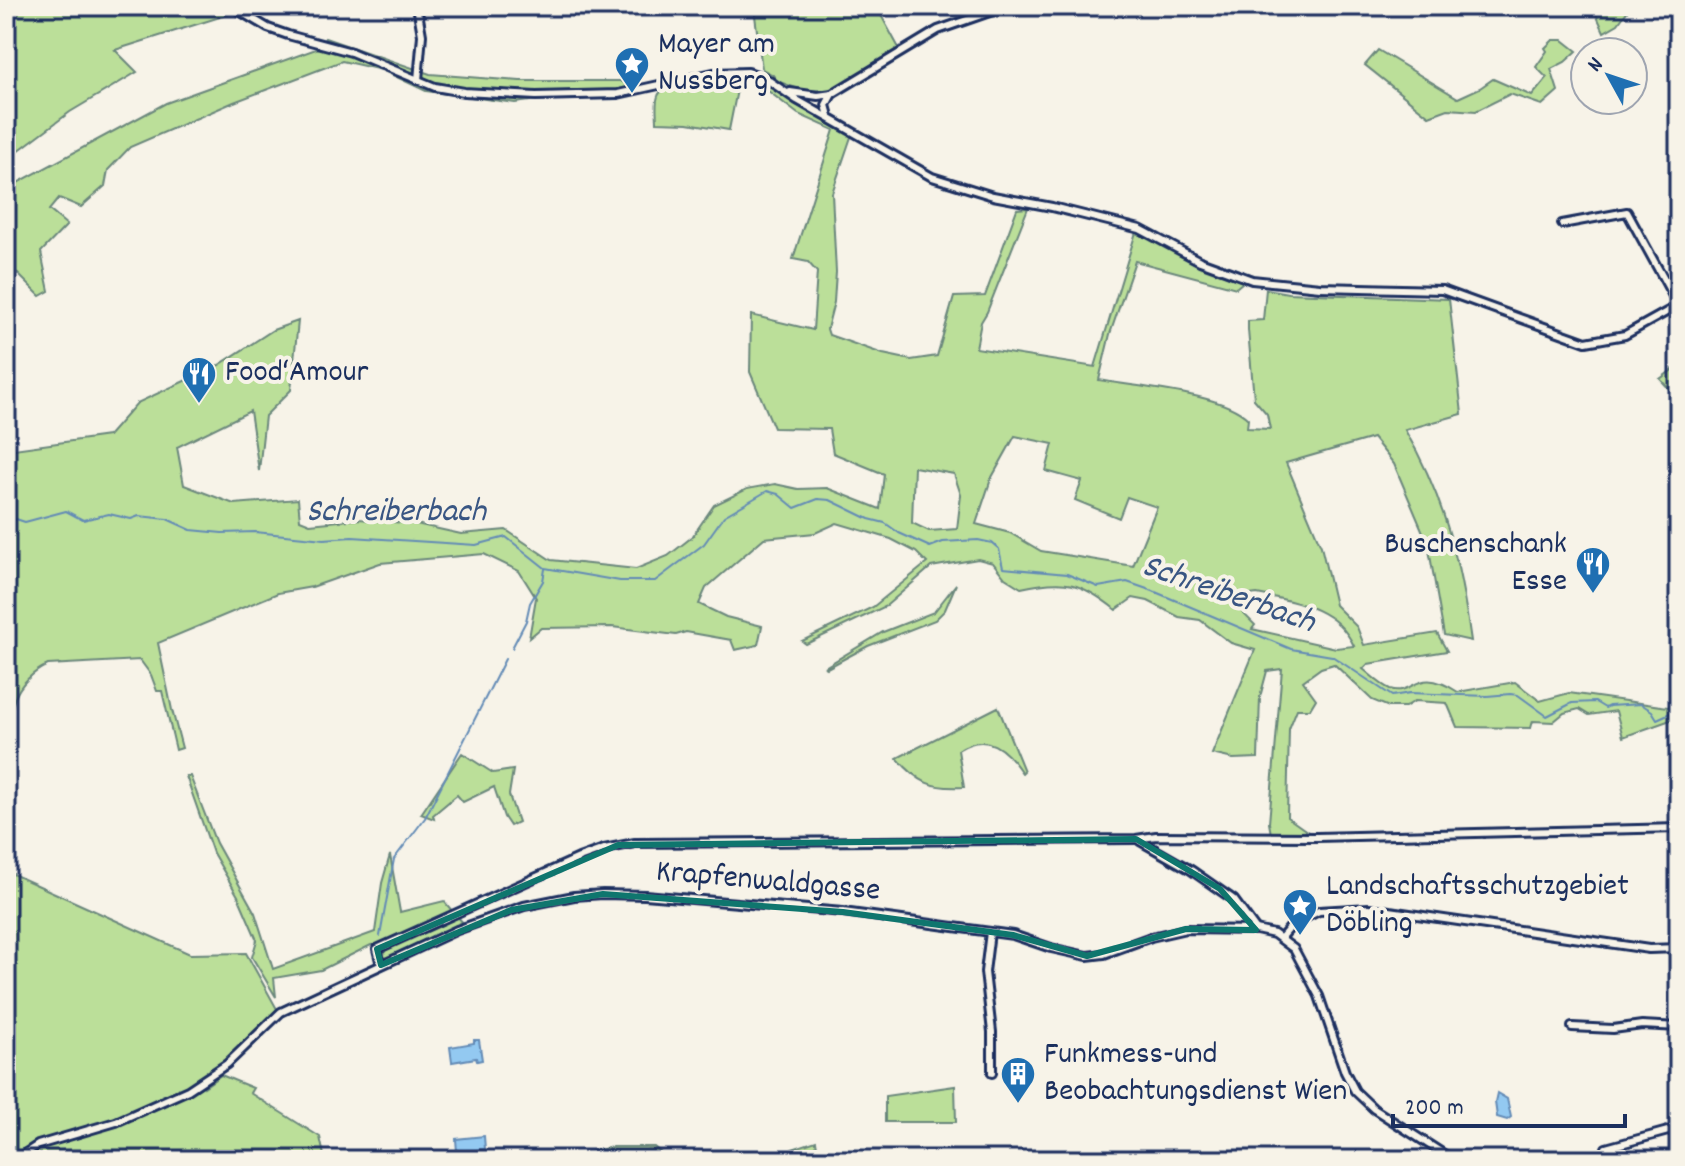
<svg xmlns="http://www.w3.org/2000/svg" width="1685" height="1166" viewBox="0 0 1685 1166" font-family="Dekko,sans-serif">
<style>
.green{fill:#bbdf99;stroke:#6b877c;stroke-width:2;fill-rule:evenodd}
.water{fill:#93c9f1;stroke:#638bb6;stroke-width:2}
.lines{fill:none;stroke-linecap:round;stroke-linejoin:round}
.stream{stroke:#638bb6;stroke-width:2}
.street-casing{stroke:#1b2f5e;stroke-width:12}
.street{stroke:#f7f3e8;stroke-width:6}
.marked{fill:none;stroke:#0f766e;stroke-width:6;stroke-linejoin:round}
.labels{text-anchor:middle;dominant-baseline:central;stroke-width:8;stroke-linejoin:round;paint-order:stroke}
.poi-label{font-size:32px;fill:#1b2f5e;stroke:#f7f3e8;text-anchor:start}
.street-label{font-size:32px;fill:#1b2f5e;stroke:#f7f3e8}
.water-label{font-size:34px;font-style:italic;fill:#395683;stroke:#f7f3e8}
</style>
<rect width="100%" height="100%" fill="#f7f3e8"/>
<filter id="ink" filterUnits="userSpaceOnUse"><feTurbulence type="fractalNoise" baseFrequency=".0125" numOctaves="2"/><feDisplacementMap in="SourceGraphic" scale="16" xChannelSelector="R" yChannelSelector="G"/><feConvolveMatrix kernelMatrix="1 2 1 2 8 2 1 2 1" color-interpolation-filters="sRGB"/></filter>
<g filter="url(#ink)">
<g class="green">
<path d="M6 6H237L236 12 115 50 137 72 70 112 6 160Z"/>
<path d="M763 6H775L777 13 818 6H876L900 50 832 91 801 90 777 81 773 75 762 69 754 8Z"/>
<path d="M1605 6H1631L1618 24 1604 32 1595 12Z"/>
<path d="M325 38 430 74 520 81H620L636 87 515 103 426 91 382 70 342 61 234 102 130 147 108 170 105 186 81 207 59 198 49 210 67 225 41 252 49 291 40 296 6 262V189L166 103 319 48Z"/>
<path d="M1553 40H1563L1577 51 1565 62 1551 69 1558 91 1542 105 1510 94 1476 111 1448 109 1429 116 1365 65 1378 50 1458 98 1480 88 1493 79 1532 96 1547 78 1536 67 1547 51 1545 48Z"/>
<path d="M730 74 740 75 729 130 688 123 657 122C657 115 655 104 658 96 662 82 716 76 730 74Z"/>
<path d="M764 82 794 102 852 134 832 193 836 272 834 302 827 329 829 335 883 354 911 360 937 356 954 297 985 296 1017 209 1028 208 987 312 981 322 976 348 1095 367 1136 232 1152 237 1200 265 1243 282 1236 288 1135 261 1110 334 1099 380C1136 387 1223 393 1248 419L1247 428 1270 429 1267 414 1254 399 1248 330V321L1263 320 1266 289 1288 293 1449 299 1462 414 1405 430C1445 498 1460 563 1471 641L1444 635 1428 544 1394 464 1373 438 1286 463 1321 546 1335 605 1357 627 1364 645 1437 633 1447 651 1368 664 1363 669C1372 676 1380 685 1390 689 1415 697 1415 664 1458 692L1515 682 1540 701 1569 693 1668 707 1679 702V717L1623 737 1616 711 1589 715 1579 709 1564 713 1553 722 1533 721 1531 728 1457 727 1447 703 1415 701 1405 707H1389L1372 700 1334 664 1321 668 1303 681 1316 699 1310 709H1297L1289 729 1287 817 1311 834H1271L1269 823 1282 669 1267 671 1260 697 1258 758 1233 759 1212 754 1255 650 1231 643 1200 620 1179 617 1148 601 1133 598 1116 610C1081 582 1065 578 1021 588L1005 578 993 563 978 559 931 567 886 606 806 644 802 641 873 607 927 563 916 552 891 539 837 523 815 533 764 538 706 588 699 604 726 617 762 626 758 645 735 650 731 640 686 632 676 635 612 627 541 628 529 638 536 598 519 571 484 554 380 563 312 587 278 593 158 643 172 710 182 748 176 750 162 691H157L151 675 140 660 48 665C34 671 20 684 15 698 11 707 14 710 6 716V450L108 436 137 403 219 365 273 330 298 321 291 390 265 416 259 471 250 411 177 447 184 485 234 504 298 499 300 520 310 524 359 519 416 524 461 534 506 530 551 560 636 569 668 556 692 537 714 505 747 489 775 484 798 489 827 488 880 509 884 474 833 453 829 429 774 428 750 372 751 315 813 330 817 272 808 262 793 259 834 130 798 114 763 87ZM1015 436 1053 444 1046 471 1082 481 1075 500 1119 518 1127 497 1157 507 1133 566 1041 551 1010 533 976 524 991 479ZM914 467 954 474 961 495 957 529 929 531 912 523ZM1257 594C1296 602 1336 607 1354 646L1336 648 1252 629 1255 625 1234 604 1235 597Z"/>
<path d="M1679 365V400L1660 379Z"/>
<path d="M956 584 945 610 935 620 868 646 827 668 825 667 883 632 934 612Z"/>
<path d="M998 707 1024 771 1022 773C1006 749 987 731 958 750L964 787C931 789 919 783 897 758Z"/>
<path d="M462 753 493 773 513 770 509 795 518 822 510 826 504 817 494 787 463 802 457 795 433 815 434 819 421 814Z"/>
<path d="M186 776H190L216 843 255 913 273 969 375 932 382 883 390 855 400 912 444 901 453 912 381 945H371L321 970 274 978 276 997 252 957 257 940 238 896 213 853Z"/>
<path d="M6 871 190 954 246 953 277 1009 228 1059 200 1080 204 1087 221 1075 253 1088 250 1093 320 1137 325 1160H6Z"/>
<path d="M457 916 464 924 389 958H383L385 951 391 946Z"/>
<path d="M955 1086 956 1122H885V1096Z"/>
<path d="M816 1141 819 1160H783L792 1149Z"/>
<path d="M612 1147H654L669 1160H556Z"/>
</g>
<g class="water">
<path d="M474 1040H479L482 1060 477 1061 476 1058 452 1062 450 1047 474 1043Z"/>
<path d="M1497 1093 1507 1099 1511 1117 1507 1120 1497 1117 1495 1102Z"/>
<path d="M484 1136 485 1149 457 1152 456 1139Z"/>
</g>
<g class="lines">
<g class="stream">
<path d="M6 527 16 519 25 522 66 511 83 520 109 514 131 519 139 516 167 519 191 530 222 533 255 532 324 539 352 537 476 545 506 537 545 568 620 581H655L704 544 724 516 767 491 778 494 795 508 818 499 830 500 869 519 885 523 899 533 930 547 943 542 978 540 992 543 999 549 1003 568 1067 574 1098 587 1127 582 1153 591 1291 649 1332 656 1392 696 1410 693 1487 696 1510 694 1518 695 1547 716 1572 703 1595 702 1605 708 1609 706 1641 704 1652 711 1657 719 1679 709"/>
<path d="M512 648 526 621 530 603 543 581 545 569"/>
<path d="M380 936 394 859 425 818 505 659"/>
</g>
<defs>
<g id="street">
<path d="M231 6 268 28 288 35 351 52 435 87 464 92 536 96 618 94 713 73 748 72 765 78 797 100 932 177 993 196 1052 207 1140 229 1200 261 1252 280 1320 287 1442 290 1586 342 1625 335 1679 305"/>
<path d="M417 6 422 35 418 80"/>
<path d="M790 92 818 96 832 94 938 30 1007 6"/>
<path d="M829 116 826 105 832 94"/>
<path d="M1562 224 1627 212 1678 305"/>
<path d="M1140 841 1191 870 1234 900 1256 930"/>
<path d="M990 932 985 972 992 1032V1073"/>
<path d="M1282 937 1293 924 1319 911 1369 908 1649 949 1679 948"/>
<path d="M381 965 377 949 579 858 604 849 635 843 1136 839 1156 836 1317 837 1679 828"/>
<path d="M1572 1027 1613 1029 1642 1025 1679 1027"/>
<path d="M1606 1148 1679 1128"/>
<path d="M15 1160 38 1145 116 1122 188 1090 227 1064 281 1012 457 930 524 906 574 896 603 894 645 895 843 912 1013 935 1051 948 1087 956 1104 954 1151 937 1186 929 1256 930 1274 934 1294 949 1319 996 1345 1072 1355 1091 1374 1109 1453 1160"/>
</g>
</defs>
<use href="#street" class="street-casing"/>
<use href="#street" class="street"/>
</g>
</g>
<path class="marked" d="M1136 839 1220 889 1256 930 1186 929 1087 956 1013 935 843 912 603 894 511 910 381 965 377 949 618 845Z"/>
<defs>
<symbol id="sight-pin" viewBox="-11 -11 22 30"><path d="M0 17L-7.5 6A9.5 9.5 0 1 1 7.5 6Z" fill="#1f6fb2" stroke="#f7f3e8"/><path d="M0-6L1.8-2.2L6-1.7L2.9 1.2L3.7 5.4L0 3.3L-3.7 5.4L-2.9 1.2L-6-1.7L-1.8-2.2Z" fill="#fff"/></symbol>
<symbol id="restaurant-pin" viewBox="-11 -11 22 30"><path d="M0 17L-7.5 6A9.5 9.5 0 1 1 7.5 6Z" fill="#1f6fb2" stroke="#f7f3e8"/><path d="M-5-6h1v4h1v-4h1v4h1v-4h1v5L-1.5 .5V6h-2V.5L-5-1ZM5-6V6H3V1.5H1.5Q1.5-4 5-6Z" fill="#fff"/></symbol>
<symbol id="building-pin" viewBox="-11 -11 22 30"><path d="M0 17L-7.5 6A9.5 9.5 0 1 1 7.5 6Z" fill="#1f6fb2" stroke="#f7f3e8"/><path d="M-4-6H4V6H1V3H-1V6H-4ZM-2.5-4.3h1.7v1.8h-1.7ZM.8-4.3h1.7v1.8H.8ZM-2.5-1h1.7V.8h-1.7ZM.8-1h1.7V.8H.8Z" fill="#fff"/></symbol>
</defs>
<g fill-rule="evenodd">
<use href="#sight-pin" x="612" y="44" width="40" height="54"/>
<use href="#restaurant-pin" x="179" y="354" width="40" height="54"/>
<use href="#restaurant-pin" x="1573" y="544" width="40" height="54"/>
<use href="#sight-pin" x="1280" y="886" width="40" height="54"/>
<use href="#building-pin" x="998" y="1054" width="40" height="54"/>
</g>
<g class="labels">
<g class="poi-label">
<text x="658" y="46">Mayer am<tspan x="658" dy="37">Nussberg</tspan></text>
<text x="225" y="374">Food‘Amour</text>
<text x="1567" y="546" text-anchor="end">Buschenschank<tspan x="1567" dy="37">Esse</tspan></text>
<text x="1326" y="888">Landschaftsschutzgebiet<tspan x="1326" dy="37">Döbling</tspan></text>
<text x="1044" y="1056">Funkmess-und<tspan x="1044" dy="37">Beobachtungsdienst Wien</tspan></text>
</g>
<g class="street-label">
<text transform="translate(768 883) rotate(5)">Krapfenwaldgasse</text>
</g>
<g class="water-label">
<text x="396" y="513">Schreiberbach</text>
<text transform="translate(1228 596) rotate(19)">Schreiberbach</text>
</g>
</g>
<rect width="1685" height="1166" fill="none" stroke="#f7f3e8" stroke-width="32"/>
<rect x="16" y="16" width="1653" height="1134" fill="none" stroke="#1b2f5e" stroke-width="3" filter="url(#ink)"/>
<g transform="translate(1609 76) rotate(310)"><circle r="38" fill="#f7f3e8" stroke="#9fa5b1" stroke-width="2"/>
<path d="M0-6L14 30L0 20L-14 30Z" fill="#1f6fb2"/>
<text y="-12" font-size="22" font-weight="bold" text-anchor="middle" fill="#1b2f5e">N</text>
</g>
<path d="M1393 1114v12h232v-12" fill="none" stroke="#1b2f5e" stroke-width="4"/>
<text x="1405" y="1114" font-size="24" fill="#1b2f5e" stroke="#f7f3e8" stroke-width="6" paint-order="stroke">200 m</text>
</svg>
